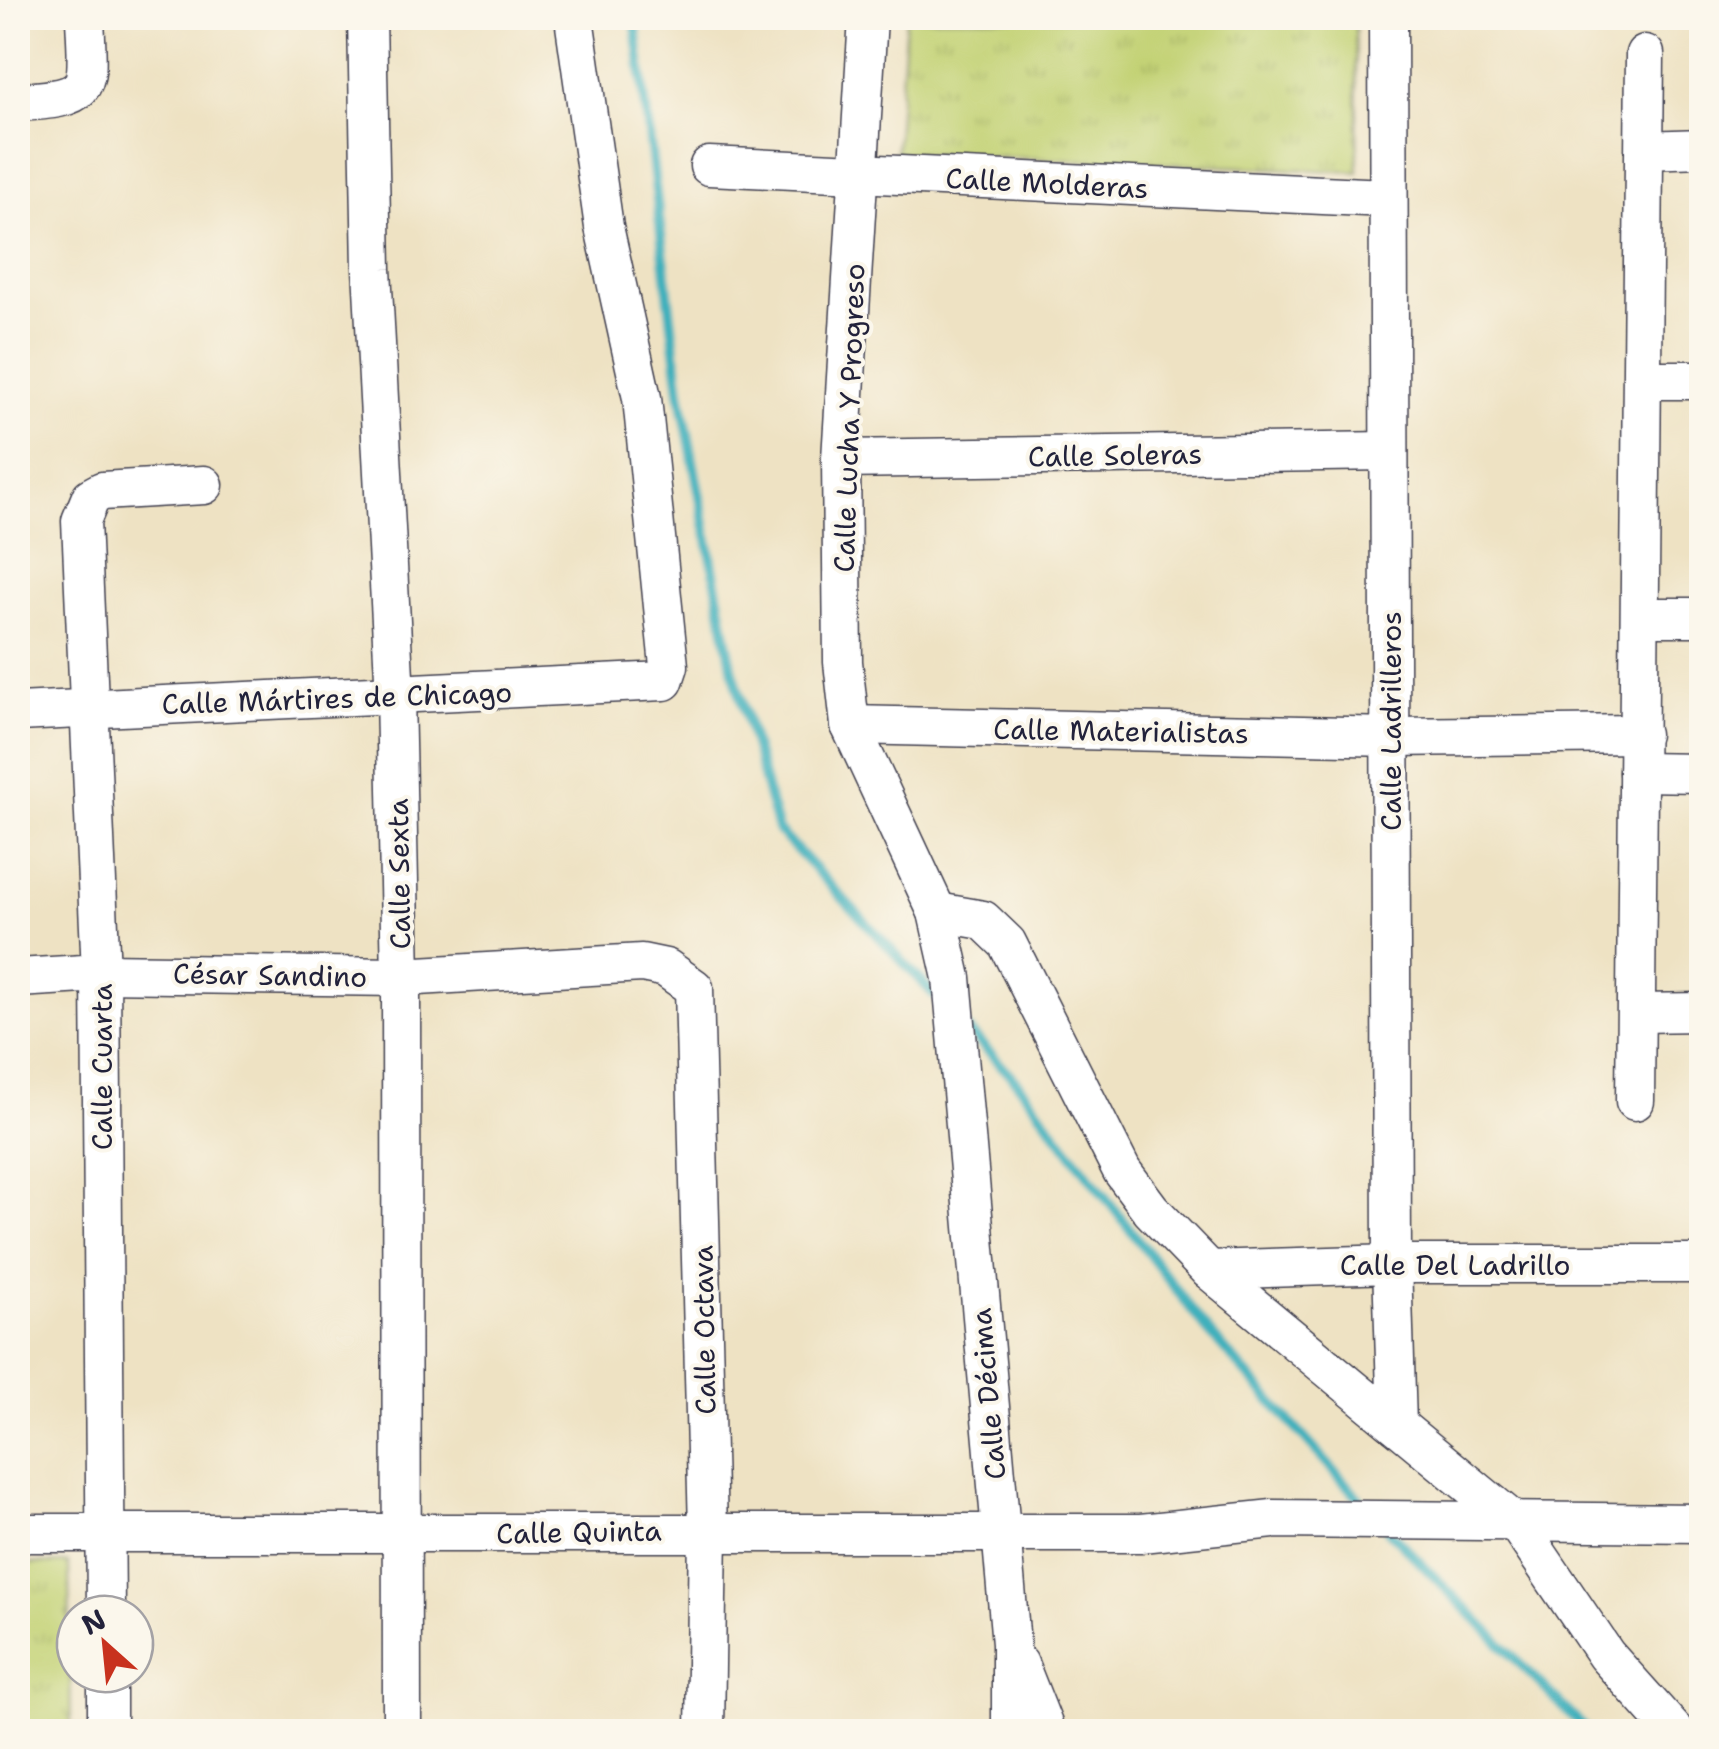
<svg xmlns="http://www.w3.org/2000/svg" width="1719" height="1749" viewBox="0 0 1719 1749" font-family="'Shantell Sans',sans-serif">
<style>
.park{fill:url(#park-tufts);stroke:#727a58;stroke-width:2.5}
.lines{fill:none;stroke-linecap:round;stroke-linejoin:round}
.stream{stroke:#41b0bc;stroke-width:10}
.street-casing{stroke:#413f4f;stroke-width:41}
.street{stroke:#fff;stroke-width:38}
.labels{text-anchor:middle;dominant-baseline:central;stroke-width:8;stroke-linejoin:round;paint-order:stroke}
.street-label{font-size:28px;fill:#22223b;stroke:#fbf7ec}
</style>
<defs>
<pattern id="park-tufts" width="24" height="20" patternUnits="userSpaceOnUse" patternTransform="scale(2.5)"><rect width="24" height="20" fill="#c3d274"/><path d="M3 7l-1-3M5 7V3M7 7l1-3M15 17l-1-3M17 17v-4M19 17l1-3" fill="none" stroke="#a7b465"/></pattern>
</defs>
<rect width="100%" height="100%" fill="#fbf7ec"/>
<filter id="ink" filterUnits="userSpaceOnUse"><feTurbulence type="fractalNoise" baseFrequency=".01" numOctaves="2"/><feDisplacementMap in="SourceGraphic" scale="20" xChannelSelector="R" yChannelSelector="G"/><feConvolveMatrix kernelMatrix="1 2 1 2 8 2 1 2 1" color-interpolation-filters="sRGB"/></filter>
<filter id="wash" filterUnits="userSpaceOnUse"><feTurbulence type="fractalNoise" baseFrequency=".0048" numOctaves="4" result="noise"/><feDisplacementMap in="SourceGraphic" scale="40" xChannelSelector="R" yChannelSelector="G"/><feGaussianBlur stdDeviation="2.25" result="paint"/><feColorMatrix in="noise" values="0 0 0 0 0 0 0 0 0 0 0 0 0 0 0 0 0 1.4 0 .05"/><feComposite in="paint" operator="in"/></filter>
<g filter="url(#wash)">
<rect width="100%" height="100%" fill="#eee2c3"/>
<g class="park">
<path d="M906 18H1355L1358 172 896 153Z"/>
<path d="M69 1563 71 1731H18V1564Z"/>
</g>
<g class="lines">
<g class="stream">
<path d="M635 18 680 391 732 667 778 830 942 1003"/>
<path d="M967 1029 1016 1081 1208 1331 1370 1511"/>
<path d="M1388 1530 1588 1732"/>
</g>
</g>
</g>
<g filter="url(#ink)">
<g class="lines">
<defs>
<g id="street">
<path d="M367 18 372 269 395 695 401 977 402 1732"/>
<path d="M868 18 841 459 843 662 850 725 937 912 952 978 1011 1644V1732"/>
<path d="M1388 18 1392 1264 1397 1425"/>
<path d="M18 102C96 98 88 89 85 18"/>
<path d="M1645 150 1702 148"/>
<path d="M709 166 1386 198"/>
<path d="M1643 380H1702"/>
<path d="M841 459 1388 451"/>
<path d="M1641 617H1702"/>
<path d="M18 712 664 681 669 666 642 398 604 227 574 18"/>
<path d="M850 725 1392 737 1640 734"/>
<path d="M1638 772 1702 773"/>
<path d="M937 912 983 920 1007 943 1122 1171 1151 1210 1209 1270 1518 1525 1606 1655 1675 1732"/>
<path d="M18 978 101 973 401 977 642 963 666 968 694 988 708 1530 705 1732"/>
<path d="M1637 1013 1702 1012"/>
<path d="M1635 1101 1645 54"/>
<path d="M1209 1270 1392 1264H1702"/>
<path d="M18 1533H1141L1273 1519 1702 1523"/>
<path d="M106 1614 101 973 81 521 91 497 102 491 204 485"/>
<path d="M1019 1664 1046 1732"/>
<path d="M107 1674V1732"/>
</g>
</defs>
<use href="#street" class="street-casing"/>
<use href="#street" class="street"/>
</g>
</g>
<g class="labels">
<g class="street-label">
<text transform="translate(1047 183) rotate(3)">Calle Molderas</text>
<text transform="translate(849 418) rotate(-88)">Calle Lucha Y Progreso</text>
<text transform="translate(1115 455) rotate(-1)">Calle Soleras</text>
<text transform="translate(337 698) rotate(-2)">Calle Mártires de Chicago</text>
<text transform="translate(1391 721) rotate(-90)">Calle Ladrilleros</text>
<text transform="translate(1121 731) rotate(1)">Calle Materialistas</text>
<text transform="translate(399 874) rotate(-91)">Calle Sexta</text>
<text transform="translate(270 975) rotate(1)">César Sandino</text>
<text transform="translate(102 1067) rotate(-90)">Calle Cuarta</text>
<text x="1455" y="1265">Calle Del Ladrillo</text>
<text transform="translate(704 1330) rotate(-91)">Calle Octava</text>
<text transform="translate(988 1394) rotate(-95)">Calle Décima</text>
<text transform="translate(579 1532) rotate(-1)">Calle Quinta</text>
</g>
</g>
<rect width="1719" height="1749" fill="none" stroke="#fbf7ec" stroke-width="60"/>
<g transform="translate(105 1644) rotate(333)"><circle r="48" fill="#fbf7ec" stroke="#a4a2a5" stroke-width="2.5"/>
<path d="M0-8L18 38L0 25L-18 38Z" fill="#c8321e"/>
<text y="-15" font-size="28" font-weight="bold" text-anchor="middle" fill="#22223b">N</text>
</g>
</svg>
